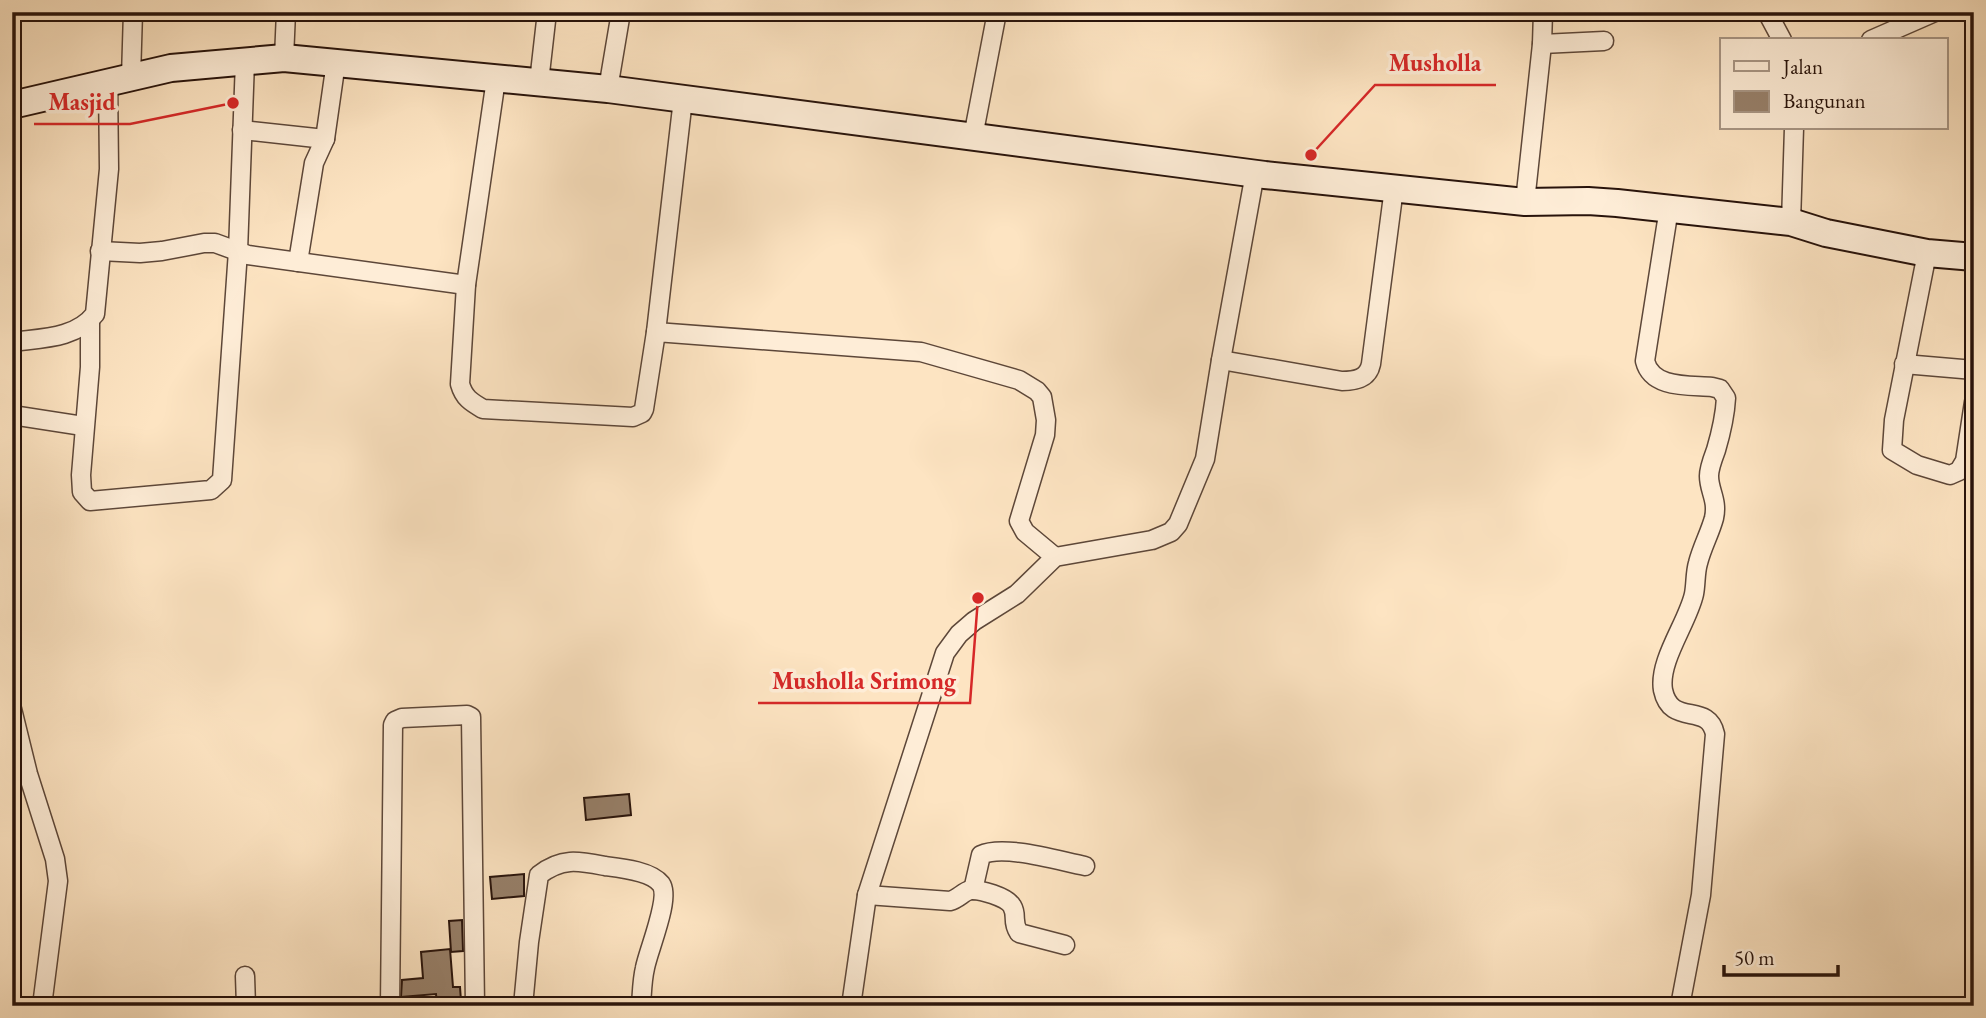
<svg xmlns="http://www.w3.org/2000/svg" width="1986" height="1018" viewBox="0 0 1986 1018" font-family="'EB Garamond',serif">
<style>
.building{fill:#97806a;stroke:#28130b;stroke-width:2}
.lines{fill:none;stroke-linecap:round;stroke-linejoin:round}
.street-casing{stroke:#5d4739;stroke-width:21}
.secondary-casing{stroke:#28130b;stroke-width:30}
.street{stroke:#feedd7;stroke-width:18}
.secondary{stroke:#feedd7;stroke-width:26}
.leader{fill:none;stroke:#d62828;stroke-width:2.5}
.callout-dot{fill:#d62828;stroke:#feedd7;stroke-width:2.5}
.callout-label{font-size:24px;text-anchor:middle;font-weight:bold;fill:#d62828;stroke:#feedd7;stroke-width:7;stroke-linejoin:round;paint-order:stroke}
</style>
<rect width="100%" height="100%" fill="#fde4c2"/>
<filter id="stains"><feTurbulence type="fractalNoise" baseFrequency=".00286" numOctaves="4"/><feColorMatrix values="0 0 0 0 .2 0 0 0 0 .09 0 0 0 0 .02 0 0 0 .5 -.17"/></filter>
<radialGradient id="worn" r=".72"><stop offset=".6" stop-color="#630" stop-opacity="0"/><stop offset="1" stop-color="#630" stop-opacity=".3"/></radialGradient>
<g class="building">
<path d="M629 794 631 815 586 820 584 798Z"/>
<path d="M524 874V896L492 899 490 877Z"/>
<path d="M462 920 463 951 451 952 449 921Z"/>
<path d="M450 949 453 987H460L461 1001 437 1004 436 994 401 997 402 980 423 978 421 952Z"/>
</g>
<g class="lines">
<defs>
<g id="street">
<path d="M1767 12 1782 40"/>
<path d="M1871 40 1935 12"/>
<path d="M1542 44 1604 41"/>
<path d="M284 58 286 12"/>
<path d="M131 77 133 12"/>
<path d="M496 79 466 285 460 384C464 398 471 402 483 409L633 417 642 413 644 409 656 332 921 352 1019 380 1037 391 1042 397 1046 420 1045 435 1019 521 1025 532 1055 557"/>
<path d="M539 82 547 12"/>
<path d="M608 89 621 12"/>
<path d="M242 130 325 139"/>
<path d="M973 137 997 12"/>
<path d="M1525 202 1542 44 1543 12"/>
<path d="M1669 208 1645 361C1652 389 1689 385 1712 387L1720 389 1726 398C1725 416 1721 433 1716 450 1713 458 1709 468 1709 476 1709 491 1718 500 1714 518 1710 533 1702 547 1698 563 1695 573 1696 584 1694 594 1688 622 1658 661 1663 690 1671 728 1708 701 1715 734L1701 895 1680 1006"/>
<path d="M1791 222 1794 128"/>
<path d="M100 251 140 253 162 251 204 243H215L248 255 466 285"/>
<path d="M1927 253 1894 420 1892 450 1917 465 1950 475 1959 471 1965 461 1974 402"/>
<path d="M298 262 314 163 325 139 336 62"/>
<path d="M90 320V367L81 475 82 492 90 501 211 490 222 480 238 251 245 61"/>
<path d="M656 332 683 99"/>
<path d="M12 342C40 338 76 339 95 314L109 169 108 82"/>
<path d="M1221 360 1342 381C1355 381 1368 379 1371 364L1394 188"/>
<path d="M1904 364 1974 370"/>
<path d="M12 415 83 426"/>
<path d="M12 709 28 774 55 859 58 881 42 1006"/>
<path d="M973 890 981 855C1004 844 1059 861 1085 866"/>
<path d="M867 895 950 901C958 899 963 892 970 890 980 889 1007 897 1012 906 1018 916 1011 921 1019 933L1065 945"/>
<path d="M245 976 246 1006"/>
<path d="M390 1006 393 725 395 721 402 718 467 715 471 717 475 1006"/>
<path d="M523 1006 529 942 539 875C562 857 579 861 605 866 621 868 651 871 661 884 671 898 648 951 645 968 642 980 642 993 641 1006"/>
<path d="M851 1006 867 895 945 653 959 634 974 621 1017 594 1055 557 1152 540 1171 532 1178 524 1205 459 1221 360 1255 173"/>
</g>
<path id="secondary" d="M12 105 171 68 284 58 608 89 1265 175 1525 202 1588 201 1617 203 1791 222 1826 233 1927 253 1974 257"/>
</defs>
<use href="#street" class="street-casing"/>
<use href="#secondary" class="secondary-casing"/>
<use href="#street" class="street"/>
<use href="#secondary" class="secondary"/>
</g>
<path class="leader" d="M1311 155L1375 85H1496M233 103L130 124H34M978 598L970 703H758"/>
<g class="callout-dot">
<circle cx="1311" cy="155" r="7"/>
<circle cx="233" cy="103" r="7"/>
<circle cx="978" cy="598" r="7"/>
</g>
<g class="callout-label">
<text x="1435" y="71">Musholla</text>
<text x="82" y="110">Masjid</text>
<text x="864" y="689">Musholla Srimong</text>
</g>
<rect width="1986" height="1018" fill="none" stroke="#fde4c2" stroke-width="42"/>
<rect x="14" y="14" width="1958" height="990" fill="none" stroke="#28130b" stroke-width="3.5"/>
<rect x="21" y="21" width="1944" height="976" fill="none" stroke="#28130b" stroke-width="2"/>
<rect x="1720" y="38" width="228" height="91" fill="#feedd7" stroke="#a89685" stroke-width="2"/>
<rect x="1734" y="61" width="35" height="10" fill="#feedd7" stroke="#a89685" stroke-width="2"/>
<text x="1783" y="74" font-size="21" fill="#28130b">Jalan</text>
<rect x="1734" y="91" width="35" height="21" fill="#97806a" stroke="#a89685" stroke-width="2"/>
<text x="1783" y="108" font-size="21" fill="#28130b">Bangunan</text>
<path d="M1724 965v10h114v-10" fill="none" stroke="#28130b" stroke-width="3.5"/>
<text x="1734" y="965" font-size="21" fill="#28130b" stroke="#feedd7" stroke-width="5" paint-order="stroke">50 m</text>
<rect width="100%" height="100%" filter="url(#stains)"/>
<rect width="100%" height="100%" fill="url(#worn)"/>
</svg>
